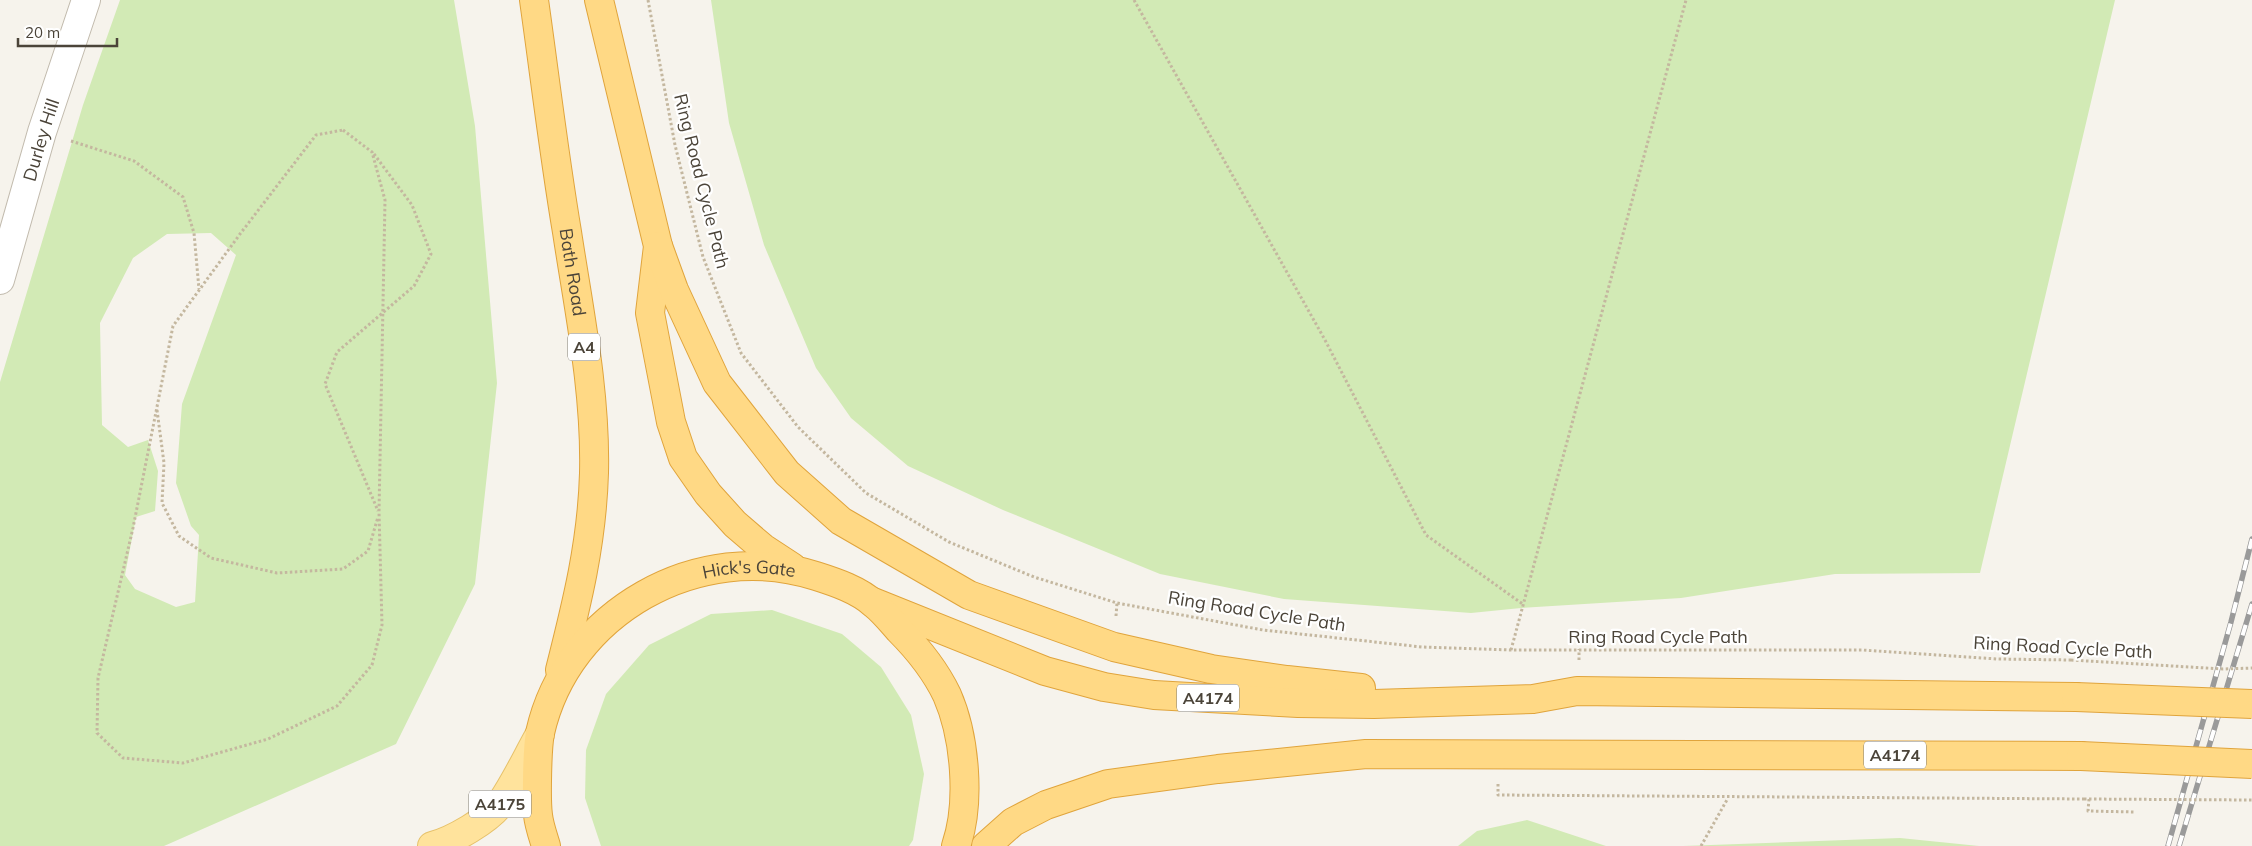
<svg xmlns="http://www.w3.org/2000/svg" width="2252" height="846" viewBox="0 0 2252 846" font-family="Mulish,sans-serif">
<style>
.green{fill:#d2eab5;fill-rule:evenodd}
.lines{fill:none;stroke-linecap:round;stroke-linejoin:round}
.minor-casing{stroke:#c2bbae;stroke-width:30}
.primary-casing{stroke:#e6c16a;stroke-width:30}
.trunk-casing{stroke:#e0a43c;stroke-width:30}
.path{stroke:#c4b79f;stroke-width:3;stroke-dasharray:2.5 2.5;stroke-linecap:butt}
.minor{stroke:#fff;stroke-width:28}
.primary{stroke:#ffe39c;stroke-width:28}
.trunk{stroke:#ffd985;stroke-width:28}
.rail-casing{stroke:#9a9a9a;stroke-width:5.5}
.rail{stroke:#fff;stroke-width:4;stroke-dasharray:11;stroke-linecap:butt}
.trunk-bridge-casing{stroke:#e0a43c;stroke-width:30;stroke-linecap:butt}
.path-bridge{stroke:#c4b79f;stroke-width:3;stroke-dasharray:2.5 2.5;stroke-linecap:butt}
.trunk-bridge{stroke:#ffd985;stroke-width:28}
.labels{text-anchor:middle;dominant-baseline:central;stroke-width:4.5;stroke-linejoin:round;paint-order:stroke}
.shield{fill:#fff;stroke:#817c74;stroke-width:1}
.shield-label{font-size:16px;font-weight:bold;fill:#4b4439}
.street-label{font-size:18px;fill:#4b4439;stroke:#fff}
</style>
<rect width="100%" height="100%" fill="#f6f3ec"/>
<g class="green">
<path d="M120 0H454L475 126 497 383 475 584 396 744 164 846H0V382L83 105ZM211 233 236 255 182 404 176 483 191 526 199 535 195 602 176 607 135 589 125 575 136 517 155 511 158 471 148 440 128 447 102 425 100 323 133 258 167 234Z"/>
<path d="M711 0H2115L1980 573 1835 574 1681 598 1521 608 1471 613 1284 599 1160 574 1003 510 908 466 851 418 816 368 764 245 729 123Z"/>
<path d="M772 610 842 634 881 667 911 715 924 774 913 840 909 846H601L585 798 586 750 606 694 649 645 711 614Z"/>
<path d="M1527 820 1606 846H1458L1477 831Z"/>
<path d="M1900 838 1979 846H1683Z"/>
</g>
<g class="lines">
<defs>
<g id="minor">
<path id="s1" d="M0 280 42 132 86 0"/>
</g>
<path id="primary" d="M432 846C452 841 489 820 501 803 516 781 527 757 540 734"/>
<g id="trunk">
<path id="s2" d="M534 0C545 78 554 155 567 232 579 311 596 392 594 473 592 543 577 603 560 670"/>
<path d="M599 0 658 246 650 313 671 422 683 458 708 494 735 524 763 548 792 567"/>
<path d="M658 246 674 290 717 383 787 473 841 521 969 595 1114 647 1211 669 1287 680 1361 688"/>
<path d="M873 602 1045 671 1104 687 1154 695 1298 703 1374 704 1533 699 1577 691 2076 697"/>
<path id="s3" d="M546 846C543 836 539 825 538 815 536 800 537 748 540 733 567 612 699 538 816 576 835 582 859 590 874 604 883 611 891 621 899 630 919 650 935 670 947 695 965 736 971 802 956 846"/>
<path d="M986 846 1013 822 1046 805 1108 784 1218 769 1366 754 2081 756"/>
</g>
</defs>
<use href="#minor" class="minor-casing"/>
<use href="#primary" class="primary-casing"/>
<use href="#trunk" class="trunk-casing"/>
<g class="path">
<path d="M648 0 675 145 703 257 741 353 798 427 866 493 949 542 1034 577 1117 603 1263 630 1422 647 1511 650H1862L1997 659 2071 660"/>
<path d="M1134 0 1325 340 1426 535 1524 605"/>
<path d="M343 130 372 152 385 200 379 512 382 625 372 665 337 706 268 739 183 763 123 758 97 733 98 678 133 528 173 326 240 234 316 135Z"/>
<path d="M71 141 134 161 183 197 194 233 199 289"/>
<path d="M374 154 412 205 431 254 414 286 337 352 325 384 378 511"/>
<path d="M157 410 164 463 162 503 179 536 211 558 277 573 343 569 368 551 378 517"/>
<path d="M1116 616 1117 603"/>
<path d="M1511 650 1686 0"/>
<path d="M1579 660V649"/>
<path d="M1498 784V795L2084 799"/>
<path d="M2089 799 2088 811 2135 812"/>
<path d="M1701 846 1728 798"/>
</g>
<use href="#minor" class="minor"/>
<use href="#primary" class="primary"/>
<use href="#trunk" class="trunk"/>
<defs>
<g id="rail">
<path d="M2168 846 2231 622 2252 539"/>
<path d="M2179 846 2252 604"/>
</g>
</defs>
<use href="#rail" class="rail-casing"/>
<use href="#rail" class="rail"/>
<defs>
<g id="trunk-bridge">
<path d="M2076 697 2252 704"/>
<path d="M2081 756 2252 764"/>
</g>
</defs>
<use href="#trunk-bridge" class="trunk-bridge-casing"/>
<g class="path-bridge">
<path d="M2071 660 2223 669 2252 668"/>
<path d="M2084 799 2252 800"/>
</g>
<use href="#trunk-bridge" class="trunk-bridge"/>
</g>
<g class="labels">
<g class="shield">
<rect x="568" y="333.5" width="32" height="27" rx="4"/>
<rect x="1177" y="684.5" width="62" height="27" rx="4"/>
<rect x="1864" y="741.5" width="62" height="27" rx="4"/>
<rect x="469" y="790.5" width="62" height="27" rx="4"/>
</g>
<g class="shield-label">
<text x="584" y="347">A4</text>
<text x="1208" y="698">A4174</text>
<text x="1895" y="755">A4174</text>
<text x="500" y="804">A4175</text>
</g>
<g class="street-label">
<text stroke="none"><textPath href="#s1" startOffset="146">Durley Hill</textPath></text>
<text transform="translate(702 181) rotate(76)">Ring Road Cycle Path</text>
<text stroke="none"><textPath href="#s2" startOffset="275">Bath Road</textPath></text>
<text stroke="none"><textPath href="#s3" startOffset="402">Hick's Gate</textPath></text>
<text transform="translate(1257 611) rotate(9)">Ring Road Cycle Path</text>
<text x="1658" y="636">Ring Road Cycle Path</text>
<text transform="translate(2063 647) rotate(3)">Ring Road Cycle Path</text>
</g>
</g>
<path d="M18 38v8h99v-8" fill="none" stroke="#4b4439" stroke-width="2.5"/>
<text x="25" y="38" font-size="15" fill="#4b4439" stroke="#ffffff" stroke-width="4" paint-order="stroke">20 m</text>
</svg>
